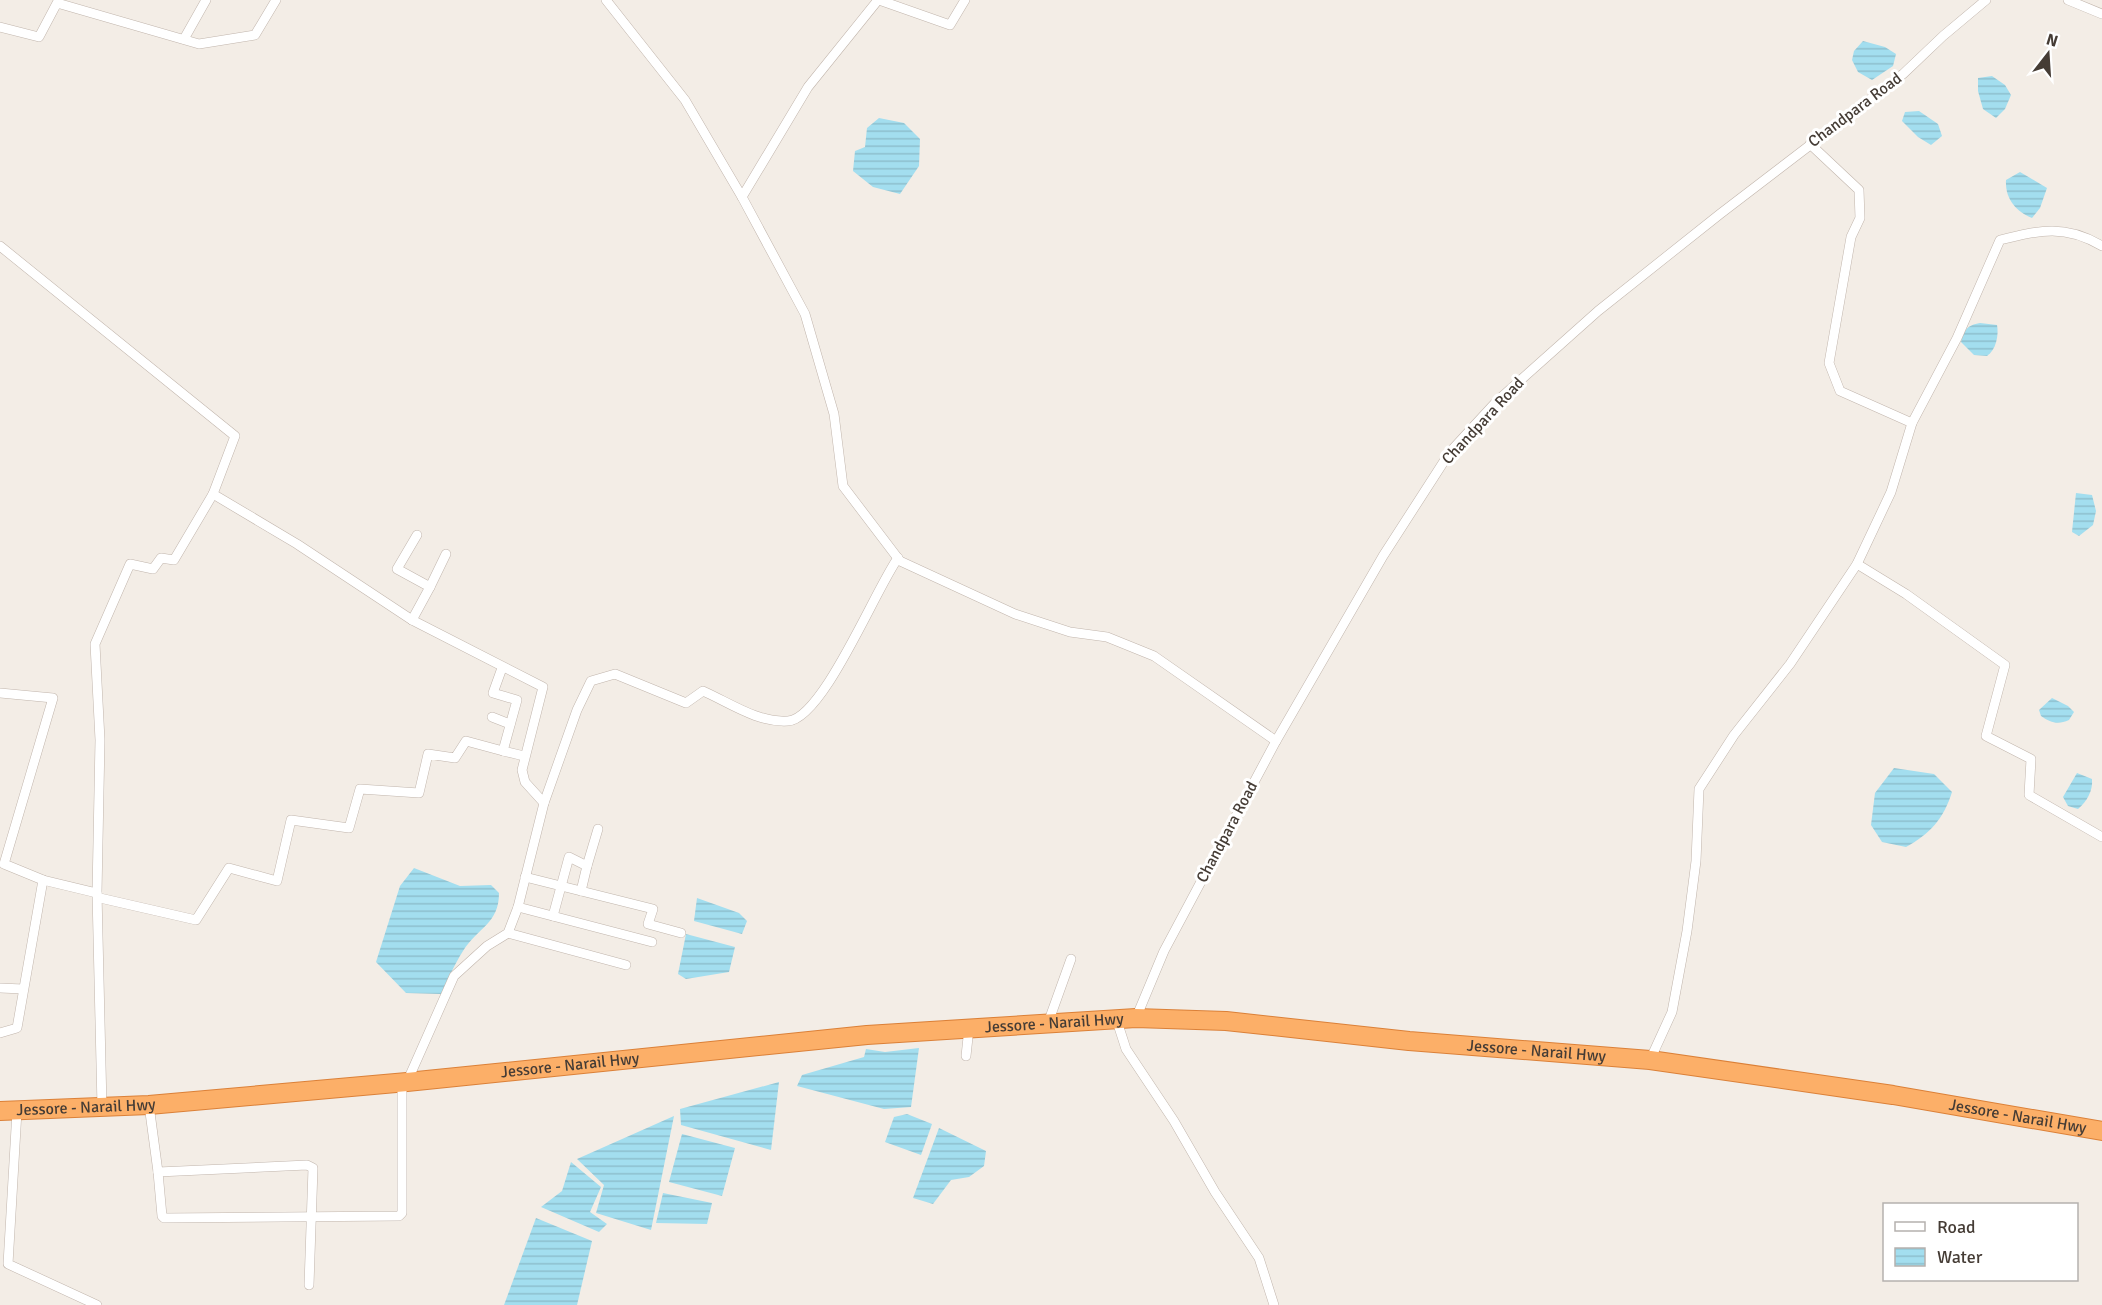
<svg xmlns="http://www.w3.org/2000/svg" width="2102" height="1305" viewBox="0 0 2102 1305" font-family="Signika,sans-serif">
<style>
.water{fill:url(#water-rules)}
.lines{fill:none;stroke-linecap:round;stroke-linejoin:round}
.street-casing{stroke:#c1b5ac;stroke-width:10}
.highway-casing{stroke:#db8038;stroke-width:20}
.street{stroke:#fff;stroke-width:9}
.highway{stroke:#fcaf68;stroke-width:18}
.labels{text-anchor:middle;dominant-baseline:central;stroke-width:6;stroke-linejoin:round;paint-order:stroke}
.street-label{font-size:16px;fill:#453c35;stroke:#fff}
</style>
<defs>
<pattern id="water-rules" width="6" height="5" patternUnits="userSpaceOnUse" patternTransform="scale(1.5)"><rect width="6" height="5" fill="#a3deef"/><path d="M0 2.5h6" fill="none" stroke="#8ebfce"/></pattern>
</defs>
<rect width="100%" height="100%" fill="#f3ede6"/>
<g class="water">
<path d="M1863 41 1885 47 1896 54 1893 66 1872 80 1858 72 1852 60 1854 51Z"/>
<path d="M1992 76 2005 85 2011 95 2005 109 1996 118 1983 109 1978 91V78Z"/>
<path d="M1919 111 1938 124 1942 136 1931 145 1918 137 1902 121 1905 112Z"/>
<path d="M879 118 904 123 920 139 919 166 900 194 873 187 853 171 855 151 865 147 867 128Z"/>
<path d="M2020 172 2047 188 2040 208 2032 218C2015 211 2005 198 2006 180Z"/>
<path d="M1980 323 1997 325C1999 335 1996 350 1987 356L1974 355 1961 342C1964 330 1967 325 1980 323Z"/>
<path d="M2076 493 2092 495 2096 511 2093 525 2079 536 2072 532Z"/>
<path d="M2052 698 2068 706 2074 712 2069 720C2058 725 2051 723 2041 716L2039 710Z"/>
<path d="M1894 768 1934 774 1952 792C1944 818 1930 834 1906 847L1882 842 1871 825 1875 793Z"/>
<path d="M2077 773 2092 779C2093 791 2087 801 2078 809L2068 806 2063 797Z"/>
<path d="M414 868 460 886 491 885 499 893C499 924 478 927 463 951 454 965 448 980 441 994L406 993 376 962 400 886Z"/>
<path d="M697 898 739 913 747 921 742 934 694 921Z"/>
<path d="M686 934 735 947 729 972 686 979 678 974Z"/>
<path d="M919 1048 911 1107 884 1109 797 1086 802 1075 864 1057 866 1049 885 1052Z"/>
<path d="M779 1082 771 1150 681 1125 680 1109Z"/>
<path d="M907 1114 932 1124 921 1155 885 1142 894 1117Z"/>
<path d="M674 1116 651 1230 596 1213 604 1185 577 1159Z"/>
<path d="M939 1128 986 1151 984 1166 969 1177 951 1180 933 1204 913 1198Z"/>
<path d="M682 1134 735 1148 722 1196 669 1182Z"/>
<path d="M571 1162 601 1187 590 1212 607 1224 599 1232 541 1207 562 1191Z"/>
<path d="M663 1193 712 1203 707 1224 656 1223Z"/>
<path d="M536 1218 592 1241 577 1305H504Z"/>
</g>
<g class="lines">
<defs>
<g id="street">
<path d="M606 0 685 100 742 197 805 314 834 414 843 486 900 561 1015 614 1070 632 1107 637 1154 656 1276 741"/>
<path d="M879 0 950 25 965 0"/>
<path d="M2068 0 2102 14"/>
<path d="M0 27 39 37 57 3 199 44 255 35 276 0"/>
<path d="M184 39 206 0"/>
<path d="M742 197 808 87 878 0"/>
<path d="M0 246 235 436 213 494 297 544 412 620 543 687 522 770 525 782 544 803 518 907 508 933 487 946 454 976 407 1082"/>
<path d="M1912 423 1957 338 2000 240C2040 230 2065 224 2102 246"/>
<path d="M1857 564 1906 594 2005 665 1986 736 2031 759 2029 795 2102 837"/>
<path d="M430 587 446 554"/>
<path d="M412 620 430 587 397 569 417 535"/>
<path d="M502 668 493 693 517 700 503 751 524 756"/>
<path d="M0 693 53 698 4 864 43 880 17 1028 0 1033"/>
<path d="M492 717 510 724"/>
<path d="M544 803 577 710 591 681 615 674 686 703 703 691C730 703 758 723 788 721 823 719 876 588 898 558"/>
<path d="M525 877 653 909 648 924 681 933"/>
<path d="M43 880 97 893"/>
<path d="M581 891 587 866"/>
<path d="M100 898 196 920 229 868 277 881 291 820 349 828 360 789 419 793 428 754 455 758 466 741 503 751"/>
<path d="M518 907 652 942"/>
<path d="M553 916 569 857 587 866 598 829"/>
<path d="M508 933 626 965"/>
<path d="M0 988 23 989"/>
<path d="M1116 1018 1126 1049 1174 1121 1215 1192 1259 1258 1274 1305"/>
<path d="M1136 1018 1164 951 1276 741 1383 556 1450 452 1497 401 1598 311 1720 214 1903 74 1943 36 1986 0"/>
<path d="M1048 1023 1071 959"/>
<path d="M966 1056 969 1028"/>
<path d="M1650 1060 1672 1012 1687 931 1696 861 1699 789 1734 735 1790 664 1857 564 1891 492 1912 423 1840 391 1829 363 1851 237 1860 218 1859 190 1810 144"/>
<path d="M149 1105 158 1172 307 1165 313 1168 309 1285"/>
<path d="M102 1107 97 893 100 740 95 644 130 564 153 569 161 558 174 560 213 494"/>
<path d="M17 1111 8 1264 97 1305"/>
<path d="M158 1172 162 1216 164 1218 399 1216 402 1213V1083"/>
</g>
<g id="highway">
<path id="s1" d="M0 1111 149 1105 407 1082 867 1035 1136 1018 1226 1021 1409 1041 1650 1060 1893 1095 2102 1131"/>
</g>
</defs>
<use href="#street" class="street-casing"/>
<use href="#highway" class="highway-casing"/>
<use href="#street" class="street"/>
<use href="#highway" class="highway"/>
</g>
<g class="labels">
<g class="street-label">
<text transform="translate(1855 110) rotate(-37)">Chandpara Road</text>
<text transform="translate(1483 421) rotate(-47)">Chandpara Road</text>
<text transform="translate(1227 832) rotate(-62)">Chandpara Road</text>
<text stroke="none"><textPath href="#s1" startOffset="1058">Jessore - Narail Hwy</textPath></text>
<text stroke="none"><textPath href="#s1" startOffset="1542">Jessore - Narail Hwy</textPath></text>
<text stroke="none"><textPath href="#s1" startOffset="572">Jessore - Narail Hwy</textPath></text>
<text stroke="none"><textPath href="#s1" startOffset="86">Jessore - Narail Hwy</textPath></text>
<text stroke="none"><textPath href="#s1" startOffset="2028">Jessore - Narail Hwy</textPath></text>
</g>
</g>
<rect x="1883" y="1203" width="195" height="78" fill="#ffffff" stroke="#b5b1ae" stroke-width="1.5"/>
<rect x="1895" y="1222" width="30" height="9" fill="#ffffff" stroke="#b5b1ae" stroke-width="1.5"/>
<text x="1937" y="1233" font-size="18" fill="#453c35">Road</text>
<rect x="1895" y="1248" width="30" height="18" fill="url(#water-rules)" stroke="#b5b1ae" stroke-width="1.5"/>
<text x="1937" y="1263" font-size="18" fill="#453c35">Water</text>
<g transform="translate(2048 54) rotate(17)" stroke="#ffffff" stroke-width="4.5" paint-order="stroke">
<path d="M0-4.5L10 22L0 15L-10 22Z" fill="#453c35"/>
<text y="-9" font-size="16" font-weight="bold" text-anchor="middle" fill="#453c35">N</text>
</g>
</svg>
